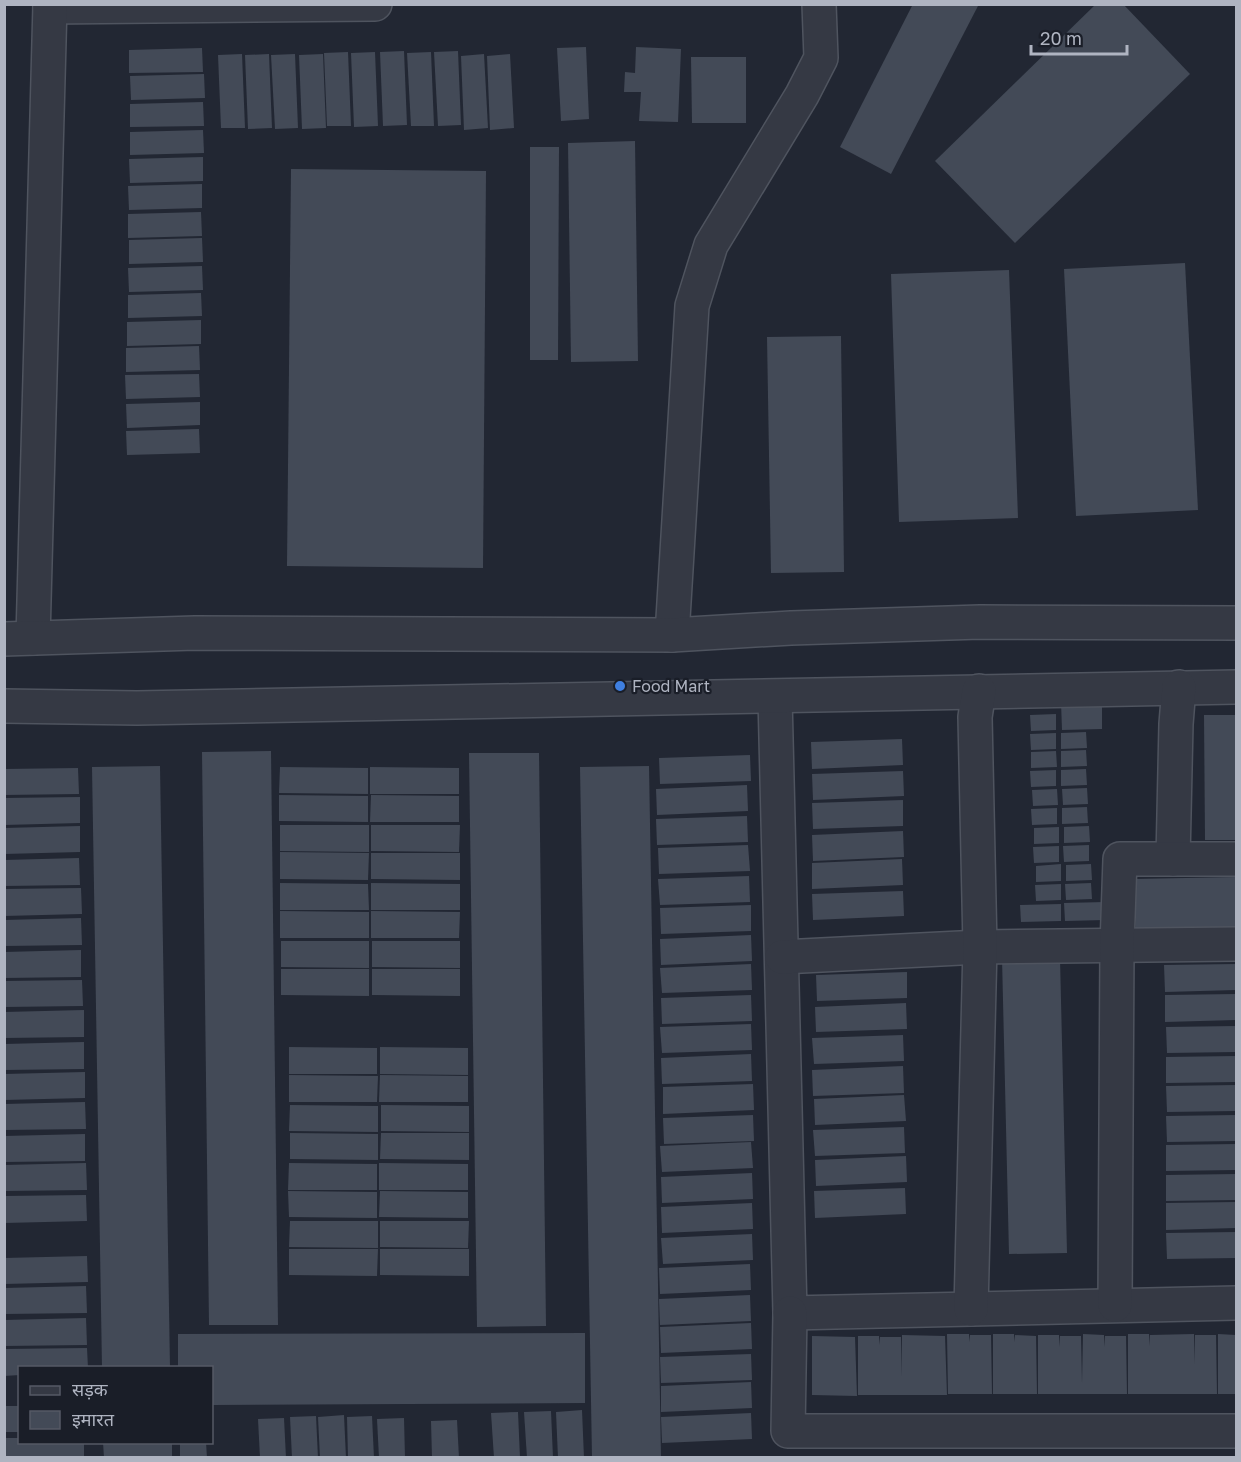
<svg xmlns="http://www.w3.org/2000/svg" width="1241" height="1462" viewBox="0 0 1241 1462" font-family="'Golos Text','Noto Sans Devanagari',sans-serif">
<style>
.building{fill:#434a57}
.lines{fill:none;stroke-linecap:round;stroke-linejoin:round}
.minor-casing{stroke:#4f545f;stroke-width:36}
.minor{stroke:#353944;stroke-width:33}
.shop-dot{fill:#3f7fe0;stroke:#1a1e28;stroke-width:2}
.labels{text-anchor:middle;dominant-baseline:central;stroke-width:4.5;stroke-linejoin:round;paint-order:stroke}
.poi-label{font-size:16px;fill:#afb4c1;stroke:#1a1e28;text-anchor:start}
</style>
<rect width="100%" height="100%" fill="#222733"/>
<g class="building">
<path d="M913 4H979L891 174 840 147Z"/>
<path d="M1096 4H1123L1190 74 1015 243 935 161Z"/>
<path d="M586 47 589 119 561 121 557 48Z"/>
<path d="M636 47 681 49 678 122 639 121 641 92H624L625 72 635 73Z"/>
<path d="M202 48 203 72 129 73V50Z"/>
<path d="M404 51 407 125 383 126 380 52Z"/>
<path d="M458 51 461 125 438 126 434 52Z"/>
<path d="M348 52 351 126H327L324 53Z"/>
<path d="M375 52 378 126 354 127 351 53Z"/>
<path d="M431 52 434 126H411L407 53Z"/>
<path d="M242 54 245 128H221L218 55Z"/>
<path d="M269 54 272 128 248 129 245 55Z"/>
<path d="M295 54 298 128 275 129 271 55Z"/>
<path d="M323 54 326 128 302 129 299 55Z"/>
<path d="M484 54 488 128 464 130 461 56Z"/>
<path d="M510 54 514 128 490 130 487 56Z"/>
<path d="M691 57H746V123H692Z"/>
<path d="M204 74 205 98 131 100 130 76Z"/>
<path d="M203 102 204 126 130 127V104Z"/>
<path d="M203 130 204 153 130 155V132Z"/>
<path d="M635 141 638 361 571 362 568 143Z"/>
<path d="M530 147H559L558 360H530Z"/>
<path d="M203 157V181L130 183 129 159Z"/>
<path d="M291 169 486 171 483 568 287 566Z"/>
<path d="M202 184V208L129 210 128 186Z"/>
<path d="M201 212 202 236 128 238V214Z"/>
<path d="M202 238 203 262 129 264V240Z"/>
<path d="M1185 263 1198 510 1076 516 1064 269Z"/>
<path d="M202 266 203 290 129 292 128 268Z"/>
<path d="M1009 270 1018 518 899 522 891 274Z"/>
<path d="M201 293 202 316 128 318V295Z"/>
<path d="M201 320V344L127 346V322Z"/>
<path d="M841 336 844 572 771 573 767 337Z"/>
<path d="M199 346 200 370 126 372V348Z"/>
<path d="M199 374 200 397 126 399 125 375Z"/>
<path d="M200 402V425L127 428 126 404Z"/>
<path d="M199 429 200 453 127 455 126 431Z"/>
<path d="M1102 701V729L1062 730 1061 702Z"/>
<path d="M1056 714V730L1031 731 1030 715Z"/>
<path d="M1204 715H1236V840H1205Z"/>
<path d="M1086 732 1087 748 1061 749V733Z"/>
<path d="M1056 733V749L1031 750 1030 734Z"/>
<path d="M902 739 903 765 812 769 811 742Z"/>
<path d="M1086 750 1087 766 1061 767V751Z"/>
<path d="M271 751 278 1325H209L202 752Z"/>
<path d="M1056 751 1057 767 1031 768V752Z"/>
<path d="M469 753H539L546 1326 477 1327Z"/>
<path d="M750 755 751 781 660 784 659 758Z"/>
<path d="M160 766 170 1368H102L92 767Z"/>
<path d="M649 766 661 1458H592L580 767Z"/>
<path d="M280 767 368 768V794L279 793Z"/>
<path d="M370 767 459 768V794H370Z"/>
<path d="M78 768 79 794 4 795V769Z"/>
<path d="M1086 769 1087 785 1061 786V770Z"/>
<path d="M1056 770V786L1031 787 1030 771Z"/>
<path d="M903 771 904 796 813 800 812 774Z"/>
<path d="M747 785 748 811 657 815 656 789Z"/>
<path d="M1087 788 1088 804 1063 805 1062 789Z"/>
<path d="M1057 789 1058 805 1033 806 1032 790Z"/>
<path d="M279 795 368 796V822L279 821Z"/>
<path d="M371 795 459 796V822H370Z"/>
<path d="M80 797V823L4 825V798Z"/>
<path d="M903 800V826L813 829 812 803Z"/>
<path d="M1087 807 1088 823 1062 824V808Z"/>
<path d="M1057 808V824L1032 825 1031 809Z"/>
<path d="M747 816 748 842 657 845 656 819Z"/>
<path d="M280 825H369V852L280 851Z"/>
<path d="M371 825H460L459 852 371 851Z"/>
<path d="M80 826V852L4 854V828Z"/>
<path d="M1089 826 1090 842 1064 843V827Z"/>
<path d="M1059 827V843L1034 844V828Z"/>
<path d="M903 831 904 857 813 861 812 835Z"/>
<path d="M748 845 750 871 659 874 658 848Z"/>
<path d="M1089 845V861L1064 862 1063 846Z"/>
<path d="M1059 846V862L1034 863 1033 847Z"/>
<path d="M280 852 369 853 368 880 280 879Z"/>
<path d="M371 853H460V880L371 879Z"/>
<path d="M79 858 80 885 4 886V860Z"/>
<path d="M902 859 903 885 812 889V863Z"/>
<path d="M1061 864V881L1036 882V866Z"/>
<path d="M1091 864 1092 880 1066 881V865Z"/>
<path d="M749 876 750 902 660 905 658 879Z"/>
<path d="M1236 877V933L1136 938 1134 879Z"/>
<path d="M280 883 368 884 369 910H280Z"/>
<path d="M371 883 460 884V910H371Z"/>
<path d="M1091 883 1092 899 1066 900 1065 884Z"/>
<path d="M1061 884V900L1036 901 1035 885Z"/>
<path d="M81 888 82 914 4 916V889Z"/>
<path d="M903 891 904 916 813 920 812 894Z"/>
<path d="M1105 902V920L1065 921 1064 903Z"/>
<path d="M1061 904V921L1021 922 1020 905Z"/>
<path d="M751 905V931L661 934 660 908Z"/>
<path d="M280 911 369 912V938H280Z"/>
<path d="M371 911 460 912 459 938H371Z"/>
<path d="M81 918 82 945 4 946V920Z"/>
<path d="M751 935 752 961 661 965 660 939Z"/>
<path d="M281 941H369V968L281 967Z"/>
<path d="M372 941H460V968L372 967Z"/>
<path d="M81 950V977L4 978V952Z"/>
<path d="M1002 958H1060L1067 1253 1009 1254Z"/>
<path d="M751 964 752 990 662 993 660 968Z"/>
<path d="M1236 964V990L1165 992 1164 965Z"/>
<path d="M281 969H369V996L281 995Z"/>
<path d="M372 969H460V996L372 995Z"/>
<path d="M907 972V998L817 1001 816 975Z"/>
<path d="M82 980 83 1006 4 1007V981Z"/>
<path d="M1236 994V1020L1165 1022V995Z"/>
<path d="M751 995 752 1021 662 1024 661 998Z"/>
<path d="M906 1003 907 1029 816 1032 815 1007Z"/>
<path d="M84 1010V1037L4 1038V1012Z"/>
<path d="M751 1024 752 1050 662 1053 660 1027Z"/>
<path d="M1236 1026V1052L1167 1053 1166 1027Z"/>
<path d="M903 1035 904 1061 814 1064 812 1038Z"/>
<path d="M84 1042V1069L4 1070V1044Z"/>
<path d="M289 1047 377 1048V1074H289Z"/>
<path d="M380 1047 468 1048V1075L380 1074Z"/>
<path d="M751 1054 752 1081 662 1084 661 1058Z"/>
<path d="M1236 1056V1082L1166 1083V1057Z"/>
<path d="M903 1066 904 1093 813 1096 812 1070Z"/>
<path d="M85 1072V1098L4 1100V1074Z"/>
<path d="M289 1075 378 1076 377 1102H289Z"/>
<path d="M380 1075 468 1076V1102H379Z"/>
<path d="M753 1084 754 1110 663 1114V1087Z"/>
<path d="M1236 1085V1111L1167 1112 1166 1086Z"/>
<path d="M904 1095 906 1121 815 1125 814 1099Z"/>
<path d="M85 1102 86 1129 4 1130V1104Z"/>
<path d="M290 1105 378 1106V1132L289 1131Z"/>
<path d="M381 1105 469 1106V1132L381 1131Z"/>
<path d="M753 1115 754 1141 664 1144 663 1118Z"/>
<path d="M1236 1115V1141L1167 1142 1166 1116Z"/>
<path d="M904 1127 905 1153 815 1156 813 1130Z"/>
<path d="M290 1133 378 1134V1160L290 1159Z"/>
<path d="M381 1133H469V1160L380 1159Z"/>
<path d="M85 1134V1161L4 1162V1136Z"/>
<path d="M751 1142 753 1168 662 1172 660 1146Z"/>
<path d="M1236 1144V1170L1166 1171V1145Z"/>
<path d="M906 1156 907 1182 816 1186 815 1160Z"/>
<path d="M86 1163 87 1190 4 1191V1165Z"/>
<path d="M289 1163 377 1164V1190H288Z"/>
<path d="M379 1163 468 1164V1190H379Z"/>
<path d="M752 1173 753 1199 662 1203 661 1177Z"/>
<path d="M1236 1174V1200L1166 1201V1175Z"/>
<path d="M905 1188 906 1214 815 1218 814 1191Z"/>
<path d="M288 1191 377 1192V1218L289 1217Z"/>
<path d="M380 1191 468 1192V1218L379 1217Z"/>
<path d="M86 1195 87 1221 4 1223V1196Z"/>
<path d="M1236 1202V1228L1166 1230V1203Z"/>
<path d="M752 1203 753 1229 662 1233 661 1207Z"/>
<path d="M290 1221H378V1248L289 1247Z"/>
<path d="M380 1221H469L468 1248 380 1247Z"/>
<path d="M1236 1232V1258L1167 1259 1166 1233Z"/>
<path d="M752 1234 753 1260 663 1264 661 1238Z"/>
<path d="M289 1249H378L377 1276 289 1275Z"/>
<path d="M380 1249H469V1276L380 1275Z"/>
<path d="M87 1256 88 1282 4 1284V1258Z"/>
<path d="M750 1264 751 1290 660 1294 659 1268Z"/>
<path d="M86 1286 87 1313 4 1314V1288Z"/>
<path d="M750 1295 751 1321 660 1325 659 1299Z"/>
<path d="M86 1318 87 1345 4 1346V1320Z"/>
<path d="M751 1323 752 1349 661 1353 660 1327Z"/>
<path d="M585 1333V1403L212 1405V1368H178V1334Z"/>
<path d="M947 1334H969V1342L970 1335H991L992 1394H948Z"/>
<path d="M993 1334H1014V1342L1015 1335 1036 1336 1037 1394H993Z"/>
<path d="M1083 1334 1104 1335V1347L1105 1336H1126L1127 1394H1038V1335H1059V1347L1060 1336H1081L1082 1383Z"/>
<path d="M1128 1334H1149L1150 1346V1335L1194 1334V1364L1195 1335H1216L1217 1394H1128Z"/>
<path d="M1218 1334 1236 1335V1394H1218Z"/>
<path d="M902 1335 945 1336 947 1395H858V1336H879V1345L880 1337H901L902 1377Z"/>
<path d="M812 1336 855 1337 857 1396 812 1395Z"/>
<path d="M87 1348 88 1368H20V1375L4 1376V1349Z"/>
<path d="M751 1354 752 1380 661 1383 660 1357Z"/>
<path d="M751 1382 752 1408 661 1412V1386Z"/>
<rect x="4" y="1406" width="16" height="26"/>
<path d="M582 1410 584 1458H558L556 1412Z"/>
<path d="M551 1411 553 1458H527L524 1412Z"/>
<path d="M518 1412 520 1458H494L491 1413Z"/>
<path d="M751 1413 752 1439 662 1443 661 1417Z"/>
<path d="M344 1415 346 1458H320L318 1417Z"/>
<path d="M316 1416 318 1458H292L290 1417Z"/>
<path d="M372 1416 374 1458H348L347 1417Z"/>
<path d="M284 1418 286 1458H260L258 1419Z"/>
<path d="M404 1418 405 1458H379L377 1419Z"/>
<path d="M457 1420 459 1458H432L431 1421Z"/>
<path d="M4 1438H20V1442H84V1458H4Z"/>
<path d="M103 1442H172V1458H104Z"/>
<path d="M180 1442H206L207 1458H180Z"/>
</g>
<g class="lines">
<defs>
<g id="minor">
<path d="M50 7 375 4"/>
<path d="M672 635 692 306 711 245 802 95 821 58 819 4"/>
<path d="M33 638 50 4"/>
<path d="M4 639 195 633 672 635 791 628 980 622 1236 623"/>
<path d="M775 697 790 1313 1236 1303"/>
<path d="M4 706 137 708 1236 687"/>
<path d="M1173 859 1176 724 1179 687"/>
<path d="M782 957 980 947 1236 944"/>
<path d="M1115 1305 1117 946 1120 859H1236"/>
<path d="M971 1309 980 947 975 717 979 691"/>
<path d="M790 1313 788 1431H1236"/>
</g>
</defs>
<use href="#minor" class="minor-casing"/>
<use href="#minor" class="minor"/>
</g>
<circle class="shop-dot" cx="620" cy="686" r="6"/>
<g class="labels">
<g class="poi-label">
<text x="632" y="686">Food Mart</text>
</g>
</g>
<rect width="1241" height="1462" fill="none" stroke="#afb4c1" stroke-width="12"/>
<rect x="18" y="1366" width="195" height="78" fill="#1a1e28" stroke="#565a65" stroke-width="1.5"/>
<rect x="30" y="1386" width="30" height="9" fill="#353944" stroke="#565a65" stroke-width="1.5"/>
<text x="72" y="1396" font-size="18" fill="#afb4c1">सड़क</text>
<rect x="30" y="1411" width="30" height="18" fill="#434a57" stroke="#565a65" stroke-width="1.5"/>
<text x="72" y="1426" font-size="18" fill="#afb4c1">इमारत</text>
<path d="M1031 45v9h96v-9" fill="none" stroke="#afb4c1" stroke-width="3"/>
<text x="1040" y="45" font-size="18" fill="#afb4c1" stroke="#1a1e28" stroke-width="4.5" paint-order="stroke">20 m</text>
</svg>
